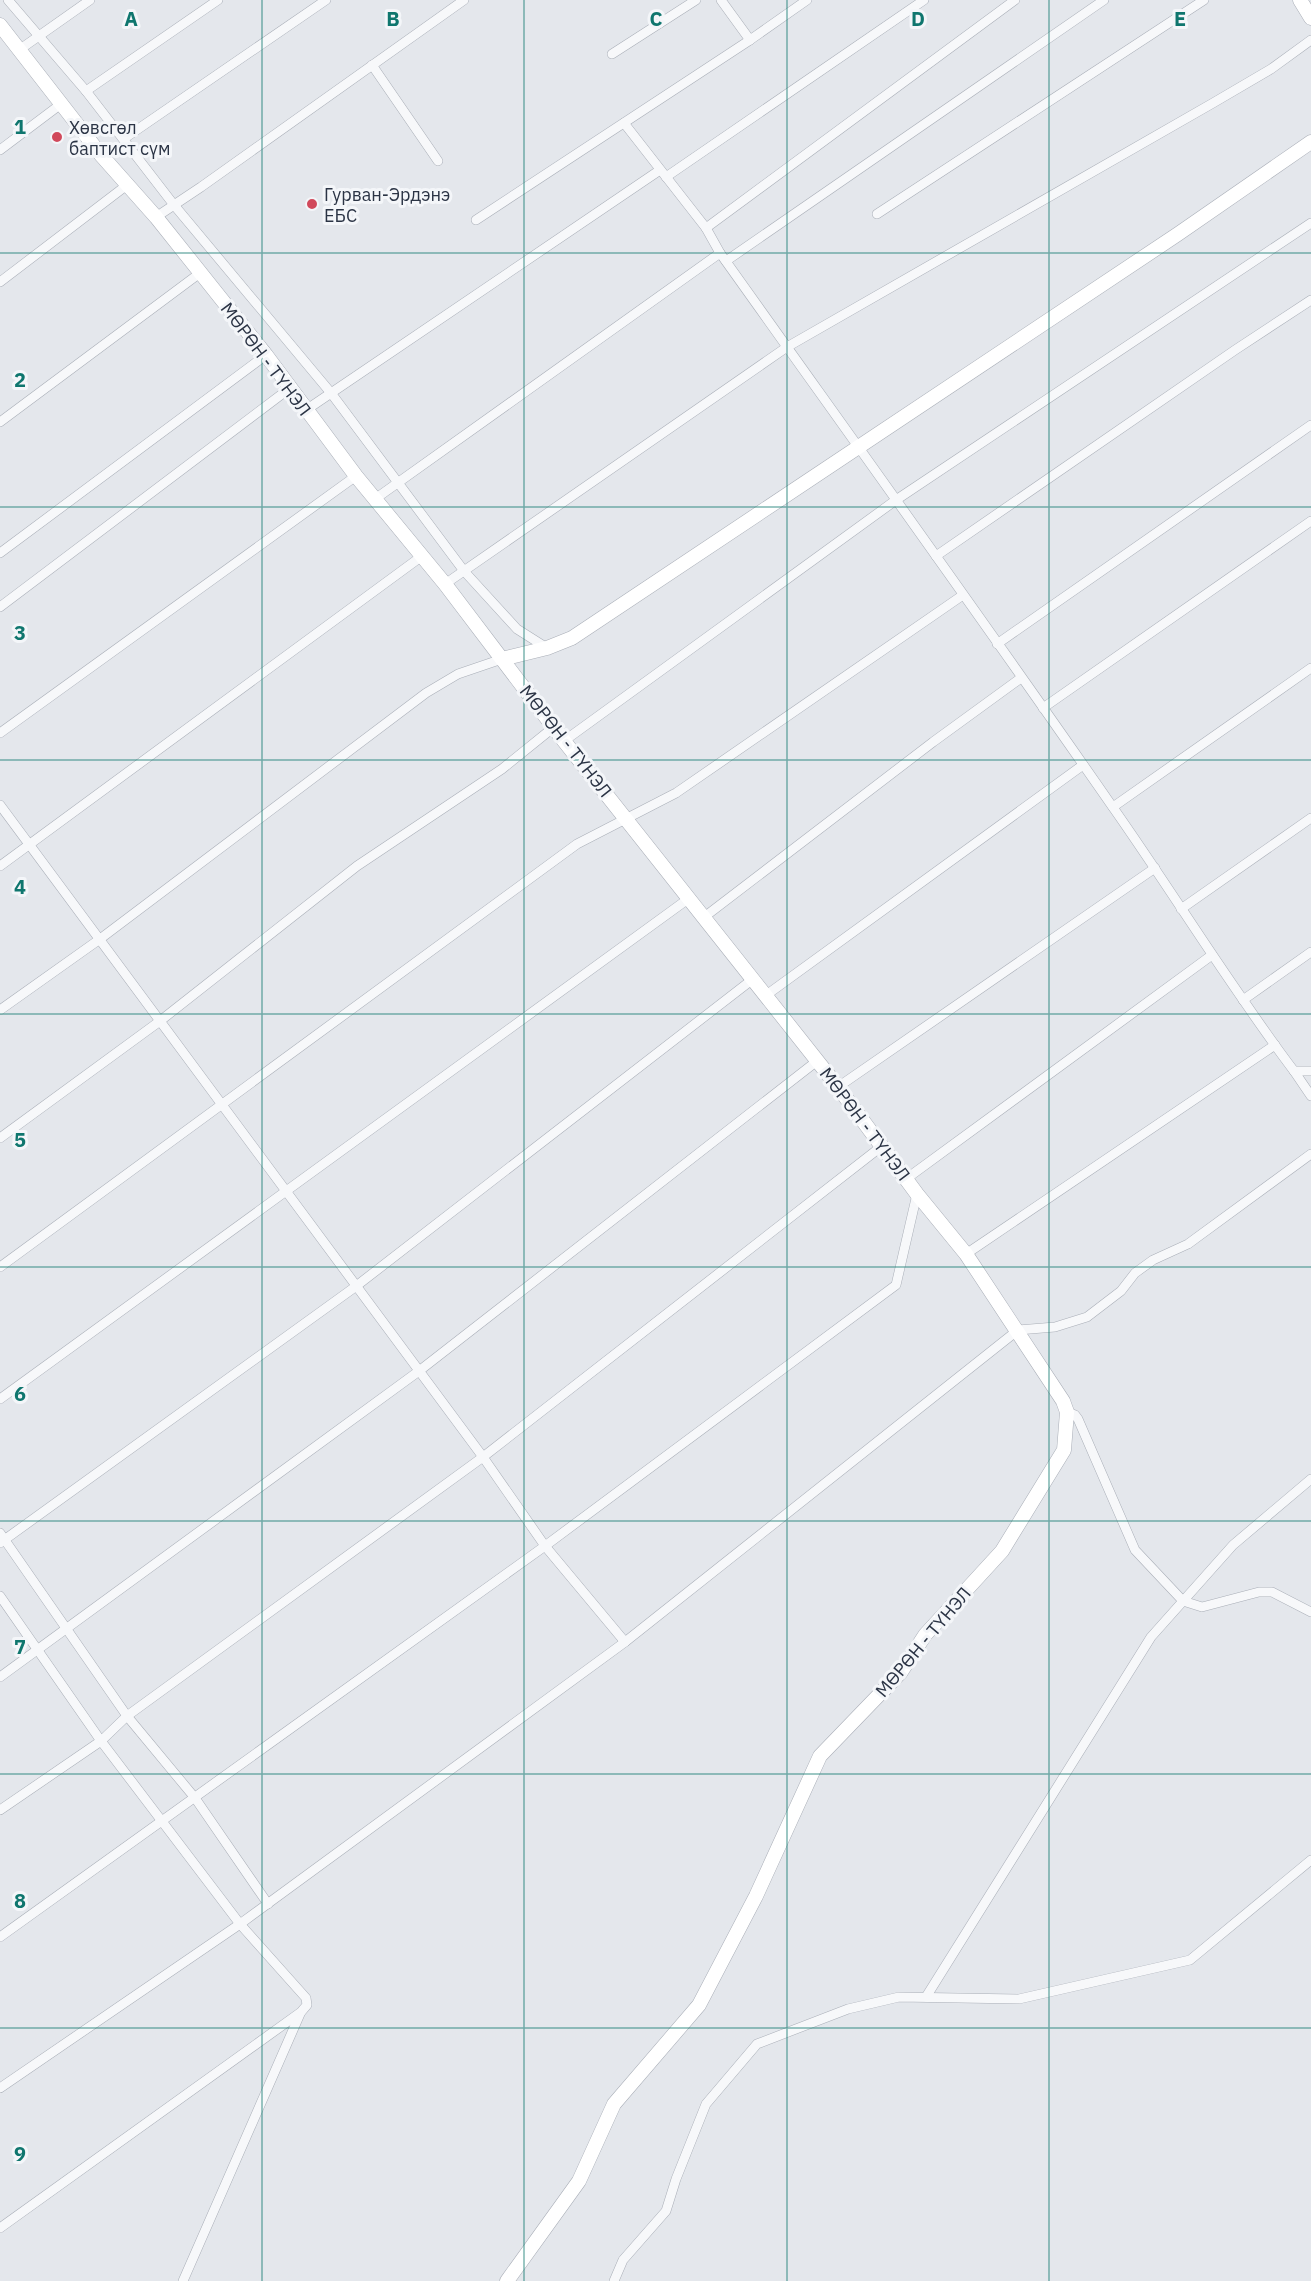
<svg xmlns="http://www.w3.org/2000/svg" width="1311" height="2281" viewBox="0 0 1311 2281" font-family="'IBM Plex Sans',sans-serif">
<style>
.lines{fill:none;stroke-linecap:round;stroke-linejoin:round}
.street-casing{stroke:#a9aeb7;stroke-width:10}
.secondary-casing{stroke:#a9aeb7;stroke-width:15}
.street{stroke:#f7f8fa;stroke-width:9}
.secondary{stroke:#fff;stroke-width:14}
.grid{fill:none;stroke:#0f766e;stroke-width:1.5;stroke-opacity:0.55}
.poi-dot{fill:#d1495b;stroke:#f4f6f9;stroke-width:2}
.labels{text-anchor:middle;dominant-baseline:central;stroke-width:6;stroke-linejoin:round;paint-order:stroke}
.poi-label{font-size:18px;fill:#2b3445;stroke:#f4f6f9;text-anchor:start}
.street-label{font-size:18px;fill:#2b3445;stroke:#f4f6f9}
.grid-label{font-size:20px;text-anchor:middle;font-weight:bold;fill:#0f766e;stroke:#f4f6f9;stroke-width:6;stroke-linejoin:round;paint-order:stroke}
</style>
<rect width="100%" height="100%" fill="#e4e7ec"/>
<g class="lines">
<defs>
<g id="street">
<path d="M8 0 86 91 174 205 331 393 464 571 517 629 547 648"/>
<path d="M721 0 750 40"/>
<path d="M19 50 90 0"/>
<path d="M612 54 696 0"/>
<path d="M372 65 438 161"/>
<path d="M86 91 218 0"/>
<path d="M624 123 706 228 720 253C851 437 983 620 1112 806 1174 894 1229 985 1294 1071H1311"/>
<path d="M125 138 326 0"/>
<path d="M0 150 61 104"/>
<path d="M666 177 924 0"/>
<path d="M877 214 1204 0"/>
<path d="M156 217 201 187 464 0"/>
<path d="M476 220 750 40 807 0"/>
<path d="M706 228 1015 0"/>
<path d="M726 261 1104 0"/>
<path d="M0 282 127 185"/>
<path d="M306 410 660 170"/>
<path d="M0 422 200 273"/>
<path d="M375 499 720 253"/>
<path d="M0 553 266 355"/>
<path d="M936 556 1235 350 1311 300"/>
<path d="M445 584 787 347 1213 103 1271 69 1311 40"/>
<path d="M0 607 290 388"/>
<path d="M997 644 1311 425"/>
<path d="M1043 708 1311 521"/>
<path d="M0 733 356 476"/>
<path d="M564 741 896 500 1311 223"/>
<path d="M0 805 483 1457 545 1546 625 1642"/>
<path d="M1113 807 1311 668"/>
<path d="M0 866 422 556"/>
<path d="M1181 909 1311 818"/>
<path d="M703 918 933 742 1021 678"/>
<path d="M765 996 1083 765"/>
<path d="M1243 1000 1311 952"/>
<path d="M0 1010 100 939 426 693 458 674 502 659"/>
<path d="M1294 1071 1311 1096"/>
<path d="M838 1087 1155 868"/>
<path d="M0 1138 160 1021 357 866 502 769 554 727"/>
<path d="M906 1179 1212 955"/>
<path d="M966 1254 1275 1045"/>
<path d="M0 1267 577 844 676 793 963 595"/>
<path d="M0 1399 688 899"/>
<path d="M1067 1412 1075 1415 1078 1419 1135 1550 1183 1601 1202 1607 1259 1592H1272L1311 1612"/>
<path d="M0 1533 127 1716 195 1798 268 1904"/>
<path d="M0 1543 355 1287 753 979"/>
<path d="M0 1596 101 1741 240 1924 306 1998 307 2005 301 2012 0 2228"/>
<path d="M0 1677 419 1371 817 1061"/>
<path d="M0 1810 101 1741 127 1716 483 1457 882 1146"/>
<path d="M0 1937 545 1546 896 1285 917 1194"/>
<path d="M926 1997 1151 1637 1233 1545 1311 1479"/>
<path d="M0 2088 240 1924 625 1642 1018 1330 1055 1327 1087 1317 1121 1291 1135 1273 1153 1260 1188 1244 1311 1154"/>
<path d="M183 2281 300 2014"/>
<path d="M614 2281 623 2260 666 2211 676 2179 706 2104 757 2044 848 2009 899 1997 1019 1999 1190 1960 1311 1860"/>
</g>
<g id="secondary">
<path d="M1300 0 1311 18"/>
<path d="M0 25 101 155 156 217 266 355 356 476 445 584 564 741 838 1087 917 1194 966 1254 1063 1401 1067 1412 1064 1450 1002 1551 925 1635 901 1672 820 1756 756 1896 699 2005 614 2104 579 2181 507 2281"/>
<path d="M502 659 547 648 572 638 1178 234 1311 142"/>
</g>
</defs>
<use href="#street" class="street-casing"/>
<use href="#secondary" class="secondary-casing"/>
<use href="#street" class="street"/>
<use href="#secondary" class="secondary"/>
</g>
<path class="grid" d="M262 0V2281M524 0V2281M787 0V2281M1049 0V2281M0 253H1311M0 507H1311M0 760H1311M0 1014H1311M0 1267H1311M0 1521H1311M0 1774H1311M0 2028H1311"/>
<g class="poi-dot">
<circle cx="57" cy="137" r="6"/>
<circle cx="312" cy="204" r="6"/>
</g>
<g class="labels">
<g class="poi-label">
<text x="69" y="127">Хөвсгөл<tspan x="69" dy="21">баптист сүм</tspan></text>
<text x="324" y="194">Гурван-Эрдэнэ<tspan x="324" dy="21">ЕБС</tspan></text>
</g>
<g class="street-label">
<text transform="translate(266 359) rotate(53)">МӨРӨН - ТҮНЭЛ</text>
<text transform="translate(566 741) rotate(52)">МӨРӨН - ТҮНЭЛ</text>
<text transform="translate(865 1124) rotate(53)">МӨРӨН - ТҮНЭЛ</text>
<text transform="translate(923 1642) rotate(-50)">МӨРӨН - ТҮНЭЛ</text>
</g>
</g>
<g class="grid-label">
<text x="131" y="26">A</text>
<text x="393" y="26">B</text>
<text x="656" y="26">C</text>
<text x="918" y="26">D</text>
<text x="1180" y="26">E</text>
<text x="20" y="134">1</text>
<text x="20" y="387">2</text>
<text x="20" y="640">3</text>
<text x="20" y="894">4</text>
<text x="20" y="1147">5</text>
<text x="20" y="1401">6</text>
<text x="20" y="1654">7</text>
<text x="20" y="1908">8</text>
<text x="20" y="2161">9</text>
</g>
</svg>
